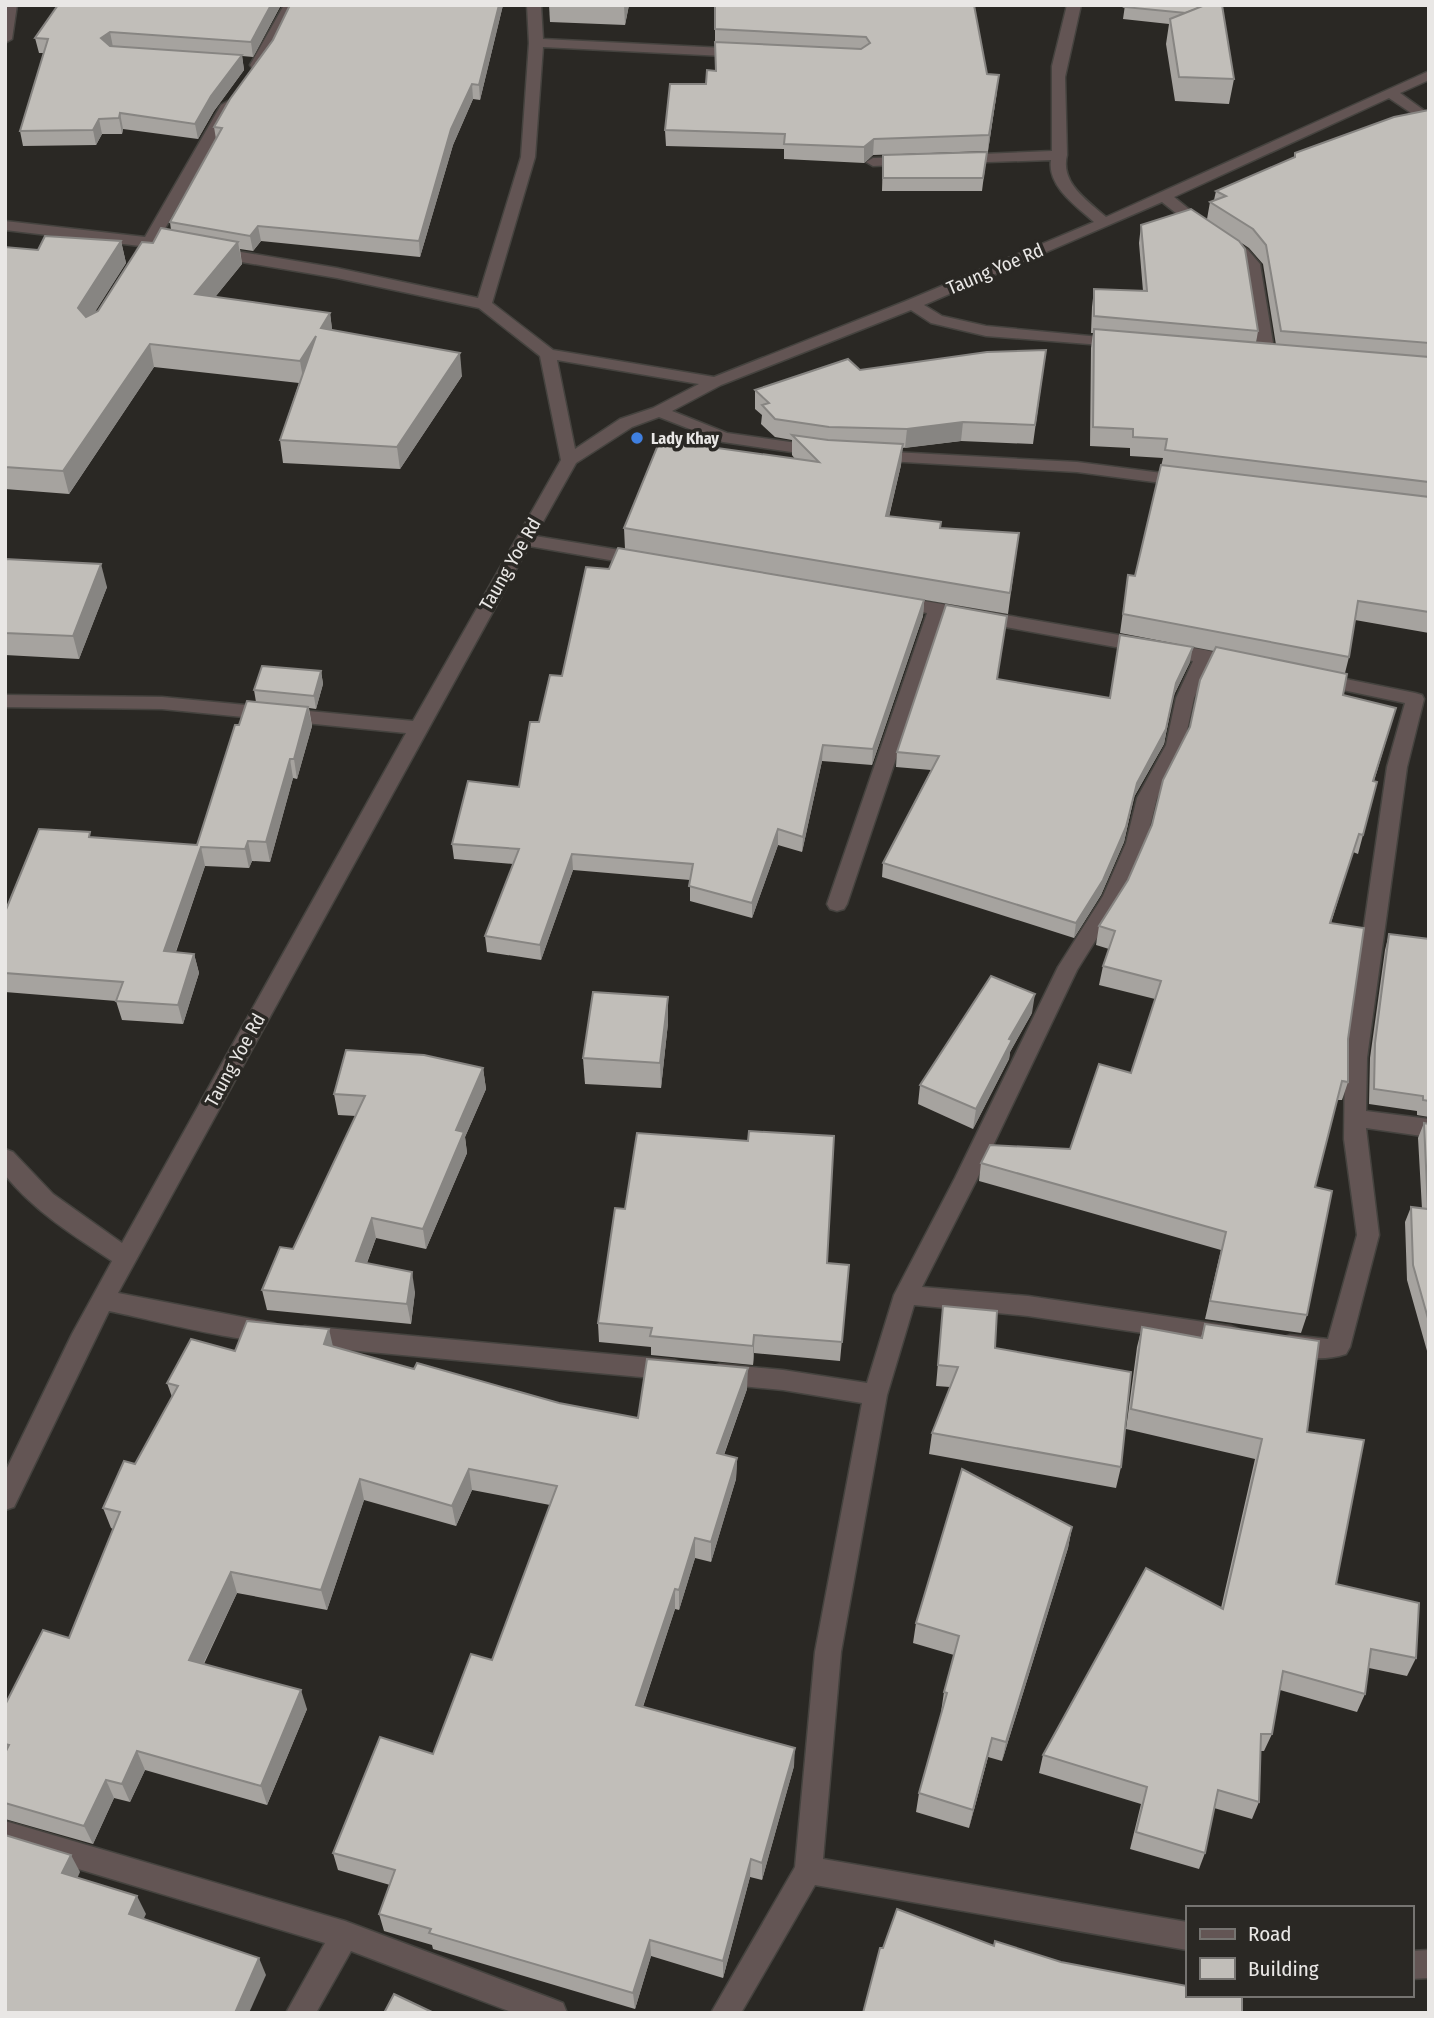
<svg xmlns="http://www.w3.org/2000/svg" width="1434" height="2018" viewBox="0 0 1434 2018" font-family="'Fira Sans Condensed',sans-serif">
<style>
.lines{fill:none;stroke-linecap:round;stroke-linejoin:round}
.minor-casing{stroke:#45433f;stroke-width:3}
.minor{fill:#635554;fill-rule:evenodd}
.wall{fill:#a6a39f;fill-rule:evenodd}
.shaded-wall{fill:#878582}
.building{fill:#c1beb9;stroke:#878582;stroke-width:2}
.shop-dot{fill:#3f7fe0;stroke:#2a2824;stroke-width:2.5}
.labels{text-anchor:middle;dominant-baseline:central;stroke-width:7;stroke-linejoin:round;paint-order:stroke}
.far-poi-label{font-size:16px;font-weight:bold;fill:#e9e7e5;stroke:#2a2824;text-anchor:start}
.street-label{font-size:19px;fill:#e9e7e5;stroke:#2a2824}
</style>
<rect width="100%" height="100%" fill="#2a2824"/>
<g class="lines">
<defs>
<g id="minor">
<path d="M5 5H17L12 39 5 43Z"/>
<path d="M284 5H298L262 68H252L250 65Z"/>
<path d="M527 5H541L543 39 744 49 751 53 744 57 543 47 535 157 492 303 553 350 714 377 906 301 1094 222C1076 206 1047 186 1051 160L958 163 951 159 958 155 1052 151V66L1067 5H1081L1065 77 1067 155C1060 183 1087 200 1106 217L1429 71V80L1400 93 1429 114V125L1389 98 1174 197 1211 227 1248 250 1260 264 1275 355 1273 358H1261L1259 355 1244 265 1238 256 1201 233 1162 202 924 305 942 316 986 326 1121 339 1129 344 1127 347 986 336 931 323 911 310 721 385 672 411 727 433 825 447 827 451 825 455 819 456 723 442 659 417 632 427 576 463 535 536 644 554 653 560 644 566 529 546 118 1293 273 1323 281 1326 285 1333 281 1340C258 1348 140 1317 109 1311L14 1507 5 1510V1472L72 1334 112 1261C74 1236 34 1211 5 1175V1149L13 1152 53 1194 122 1243 406 733 162 709 5 707V695L162 697 413 721 561 460 540 356 479 308 337 278 212 257 204 252 212 247 337 268 478 298 521 157 529 43ZM557 360 699 384 653 408 620 419 575 449Z"/>
<path d="M228 101 235 105 159 239 185 243 188 246 185 249 154 247 150 253 145 255 137 250 140 246 5 230V221L145 237 221 105Z"/>
<path d="M911 157 918 161 916 164 873 166 866 162 873 158Z"/>
<path d="M875 451 1077 462 1185 476 1193 481 1185 486 1077 472 869 460 867 456 869 452Z"/>
<path d="M896 596 1205 650 1243 659 1246 663 1237 669 1210 664 1194 698 1184 745 1157 798 1146 843 1122 898 1077 970 977 1179 922 1287 1028 1296 1231 1326 1239 1329 1243 1336 1239 1343 1231 1346 1028 1316 914 1305 887 1395 841 1652 823 1859 1187 1922V1950L815 1885 741 2013H711L795 1867 815 1652 862 1403 783 1390 720 1384 712 1381 708 1374 712 1367 720 1364 783 1370 867 1383 894 1295 955 1178 1058 967 1103 896 1126 843 1137 798 1166 745 1176 698 1193 661 944 616 847 904 844 909 837 911 830 909 827 904 927 613 890 606 887 602Z"/>
<path d="M1316 673 1415 693 1422 695 1424 699 1407 767 1367 1058 1366 1111 1429 1119V1137L1366 1128 1379 1235 1350 1347 1346 1354C1325 1361 1303 1359 1282 1352L1278 1345 1282 1338 1290 1335 1328 1339 1357 1235 1344 1139 1345 1058 1387 767 1405 703 1309 683 1307 679 1309 675Z"/>
<path d="M305 1326 674 1360 682 1363 686 1370 682 1377 674 1380 305 1346 297 1343 293 1336 297 1329Z"/>
<path d="M5 1821 345 1921 553 1999 563 2003 567 2013H514L351 1951 316 2013H286L325 1943 5 1847Z"/>
<path d="M1429 1950V1978L1411 1979V1951Z"/>
</g>
</defs>
<use href="#minor" class="minor-casing"/>
<use href="#minor" class="minor"/>
</g>
<g class="wall">
<path d="M58 5H281L253 57 242 56 244 70 214 111 198 139 123 129 122 134H102L96 145 23 146 20 131 44 53H39L35 38Z"/>
<path d="M503 5 480 100 473 99 453 145 420 257 261 241 253 251 240 249 242 264 215 297 330 313 332 330 462 376 400 469 283 463 280 440 299 383 154 367 69 494 5 489V247L38 250 121 241 126 263 94 313 98 311 153 243 171 230 170 222 216 139 214 127 273 40Z"/>
<path d="M549 5H629L625 25 550 22Z"/>
<path d="M715 5H974L987 74 997 91 988 151 873 155 864 163 784 159V149L666 146 665 130 706 84 715 71Z"/>
<path d="M999 5H1053L1052 7Z"/>
<path d="M1125 5 1201 7 1234 79 1229 104 1175 101 1166 44 1169 24 1123 19Z"/>
<path d="M1429 110V633L1355 620 1349 657 1345 673 1343 695 1396 708 1374 781 1377 782 1358 854 1353 852 1331 923 1348 1039V1082L1342 1100H1337L1315 1187 1307 1315 1301 1333 1205 1319 1221 1250 979 1181 981 1163 1070 1149 1131 1073 1155 999 1099 985 1103 966 1109 949 1096 945 1099 926 1128 880 1152 825 1190 727 1214 651 1120 633 1128 575 1135 576 1163 458 1130 456V448L1090 446 1091 348 1093 333H1091L1092 307 1094 289 1143 291 1139 243 1141 225 1207 219 1210 202 1214 200 1216 191 1295 157V153ZM1240 242 1249 248 1263 264 1276 345 1256 343 1258 331Z"/>
<path d="M987 152 982 191H882L883 155Z"/>
<path d="M1046 350 1033 444 961 441 902 448 901 465 889 517 940 528 1019 533 1008 614 625 549 624 528 795 459 792 455V440L775 437 761 424 762 415 755 409V390L860 370Z"/>
<path d="M5 559 107 587 79 659 5 655Z"/>
<path d="M924 600 923 616 872 765 822 761 802 852 778 845 752 918 690 901V880L573 870 541 960 487 952 485 936 513 864 454 859 452 844 519 787 539 722 562 676Z"/>
<path d="M1190 662 1173 697 1164 744 1134 797 1124 842 1101 895 1074 938 882 877 883 863 931 770 896 767 897 752 998 679 1110 698Z"/>
<path d="M321 671 323 684 316 709 309 708 312 726 297 779 293 778 270 862 252 861 249 868 205 866 176 952 194 954 199 973 183 1024 122 1020 116 1001 5 992V912L92 837 197 845 239 725 256 702 254 690Z"/>
<path d="M1389 934 1429 939V1117L1417 1115V1111L1369 1104 1370 1058 1385 950Z"/>
<path d="M1032 1013 1010 1052 1009 1059 973 1129 918 1104 920 1085Z"/>
<path d="M668 1023 661 1088 585 1084 583 1058Z"/>
<path d="M483 1068 486 1089 465 1137 467 1153 426 1249 376 1238 367 1263 415 1292 411 1324 267 1310 262 1290 293 1249 356 1116 338 1115 334 1094Z"/>
<path d="M1424 1123 1429 1124V1358L1407 1280 1405 1222 1411 1207 1422 1209 1418 1138Z"/>
<path d="M827 1263 849 1265 840 1361 754 1353 753 1365 651 1355V1347L599 1342 598 1323Z"/>
<path d="M943 1306 995 1348 1121 1467 1116 1488 929 1454 932 1433 950 1387 936 1386Z"/>
<path d="M1205 1324 1307 1432 1336 1584 1416 1658 1407 1676 1369 1668 1365 1694 1357 1712 1280 1690 1272 1734 1264 1751H1261L1259 1802 1252 1819 1214 1808 1205 1853 1199 1869 1130 1849 1141 1804 1039 1773 1043 1755 1221 1608 1255 1459 1126 1429 1137 1347 1142 1327 1201 1338Z"/>
<path d="M333 1347 414 1369 559 1403 638 1418 747 1389 724 1455 737 1458 736 1479 711 1562 695 1558 679 1610 675 1609 643 1707 794 1766 762 1880 750 1877 723 1978 651 1956 635 2009 433 1949 432 1945 384 1931 379 1914 390 1885 338 1870 333 1853 433 1754 492 1660 550 1505 472 1490 456 1526 364 1500 327 1610 237 1593 204 1664 307 1709 267 1805 145 1770 130 1802 114 1798 93 1844 5 1819V1705L69 1638 113 1529 111 1528 103 1508 135 1464 172 1397 167 1383 235 1351Z"/>
<path d="M1072 1527 1068 1548 1002 1761 988 1757 969 1828 916 1812 919 1793 942 1712H941L944 1692 954 1655 913 1643 916 1623Z"/>
</g>
<g class="shaded-wall">
<path d="M271 5H281L253 57 251 42Z"/>
<path d="M499 5H503L480 100 479 85Z"/>
<path d="M624 5H629L625 25Z"/>
<path d="M110 32 113 47 104 53 101 38Z"/>
<path d="M242 55 244 70 214 111 198 139 195 124 211 96Z"/>
<path d="M999 75 997 91 988 151 989 135Z"/>
<path d="M472 84 473 99 453 145 420 257 419 241 451 129Z"/>
<path d="M120 113 123 129 122 134 119 118Z"/>
<path d="M99 119 102 134 96 145 93 130Z"/>
<path d="M874 139 873 155 864 163V147Z"/>
<path d="M258 226 261 241 253 251 250 236Z"/>
<path d="M121 241 126 263 83 331 78 308Z"/>
<path d="M238 242 242 264 199 317 195 294Z"/>
<path d="M330 313 333 336 321 328Z"/>
<path d="M316 336 304 384 300 361Z"/>
<path d="M150 344 154 367 69 494 63 471Z"/>
<path d="M460 353 462 376 400 469 397 447Z"/>
<path d="M963 422 961 441 905 448 907 429Z"/>
<path d="M903 444 901 465 884 537 886 516Z"/>
<path d="M101 564 107 587 79 659 73 636Z"/>
<path d="M924 600 923 616 872 765 873 749Z"/>
<path d="M1193 647 1190 662 1173 697 1164 744 1134 797 1124 842 1101 895 1074 938 1076 923 1176 683Z"/>
<path d="M321 671 323 684 316 709 314 696Z"/>
<path d="M308 707 312 726 297 779 294 759Z"/>
<path d="M823 745 822 761 802 852 803 837Z"/>
<path d="M290 759 293 778 270 862 266 842Z"/>
<path d="M778 829V845L752 918V903Z"/>
<path d="M248 841 252 861 249 868 245 849Z"/>
<path d="M201 847 205 866 169 971 164 951Z"/>
<path d="M572 854 573 870 541 960 540 945Z"/>
<path d="M194 954 199 973 183 1024 178 1005Z"/>
<path d="M1035 994 1032 1013 1010 1052 1009 1059 973 1129 976 1109 1009 1039Z"/>
<path d="M668 997V1023L661 1088 660 1063Z"/>
<path d="M483 1068 486 1089 465 1137 467 1153 426 1249 423 1229 456 1130Z"/>
<path d="M372 1218 376 1238 360 1281 356 1261Z"/>
<path d="M412 1272 415 1292 411 1324 407 1304Z"/>
<path d="M329 1329 334 1351 324 1344Z"/>
<path d="M754 1335V1353L753 1365V1346Z"/>
<path d="M748 1368 747 1389 717 1474V1453Z"/>
<path d="M737 1458 736 1479 711 1562V1542Z"/>
<path d="M469 1469 472 1490 456 1526 452 1506Z"/>
<path d="M360 1479 364 1500 327 1610 321 1590Z"/>
<path d="M1072 1527 1068 1548 1002 1761 1006 1742Z"/>
<path d="M695 1538V1558L679 1610V1590Z"/>
<path d="M231 1572 237 1593 196 1679 189 1660Z"/>
<path d="M675 1589V1609L637 1724 636 1705Z"/>
<path d="M301 1690 307 1709 267 1805 261 1786Z"/>
<path d="M992 1738 988 1757 969 1828 973 1810Z"/>
<path d="M795 1748 794 1766 762 1880V1863Z"/>
<path d="M137 1751 145 1770 130 1802 122 1784Z"/>
<path d="M106 1780 114 1798 93 1844 84 1826Z"/>
<path d="M71 1855 80 1872 72 1890 62 1873Z"/>
<path d="M751 1859 750 1877 723 1978V1961Z"/>
<path d="M137 1896 146 1914 138 1931 129 1914Z"/>
<path d="M650 1940 651 1956 635 2009 633 1993Z"/>
<path d="M259 1958 266 1975 249 2013H235Z"/>
</g>
<g class="building">
<path d="M58 5H271L251 42 110 32 101 38 110 46 242 55 211 96 195 124 120 113 119 118 99 119 93 130 20 131 48 39 35 38Z"/>
<path d="M290 5H499L479 85 472 84 451 129 419 241 258 226 250 236 170 222 222 128 214 127 230 99 273 40Z"/>
<path d="M715 5H974L987 74 999 75 989 135 874 139 864 147 784 144 785 134 665 130 670 84H706L707 70 716 71 715 42 861 49 870 43 866 37 715 29Z"/>
<path d="M1125 5H1200L1199 8 1186 13 1124 7Z"/>
<path d="M1205 5H1222L1234 79 1179 77 1170 19Z"/>
<path d="M1429 110V343L1281 331 1266 245 1253 229 1210 202 1226 196 1216 191 1295 157V153L1394 117Z"/>
<path d="M987 152 983 178H883V155Z"/>
<path d="M1191 209 1239 241 1245 249 1258 331 1094 316V289L1147 291 1141 225Z"/>
<path d="M161 228 238 242 195 294 330 313 321 328 460 353 397 447 280 440 316 336 300 361 150 344 63 471 5 467V247L38 250 45 236 121 241 78 308 86 317 98 311 142 242 153 243Z"/>
<path d="M1094 329 1429 357V482L1165 450 1167 439 1133 437V429L1093 427Z"/>
<path d="M1046 350 1035 425 963 422 907 429 829 427 775 419 762 405 769 403 755 390 848 359 860 370 987 352Z"/>
<path d="M792 435 828 440 903 444 886 516 941 522 940 528 1019 533 1010 593 624 528 660 440 819 462Z"/>
<path d="M1161 465 1429 497V612L1358 601 1349 657 1123 614 1128 575 1135 576Z"/>
<path d="M618 548 924 600 873 749 823 745 803 837 778 829 752 903 689 886 693 864 572 854 540 945 485 936 519 849 452 844 468 781 519 787 530 722H539L550 675 562 676 586 567 609 569Z"/>
<path d="M5 559 101 564 73 636 5 633Z"/>
<path d="M946 605 1007 616 997 679 1110 698 1120 635 1193 647 1176 683 1166 729 1137 783 1126 827 1103 880 1076 923 883 863 939 756 897 752Z"/>
<path d="M1216 647 1347 674 1343 695 1396 708 1373 781 1377 782 1363 835 1359 834 1330 923 1364 928 1348 1039V1082L1342 1081 1315 1187 1332 1191 1307 1315 1210 1301 1226 1232 981 1163 990 1145 1070 1149 1099 1064 1131 1073 1161 981 1103 966 1115 931 1099 926 1128 880 1152 825 1163 780 1190 727 1200 680Z"/>
<path d="M262 666 321 671 314 696 254 690Z"/>
<path d="M247 701 308 707 294 759H290L266 842 248 841 245 849 201 847 164 951 194 954 178 1005 116 1001 123 982 5 973V912L39 829 90 832 89 837 197 845 235 725H239Z"/>
<path d="M1389 934 1429 939V1101L1423 1100V1096L1374 1089 1375 1043Z"/>
<path d="M991 976 1035 994 1009 1039 1012 1040 976 1109 920 1085Z"/>
<path d="M593 992 668 997 660 1063 583 1058Z"/>
<path d="M346 1050 424 1055 483 1068 456 1130 464 1132 423 1229 372 1218 356 1261 412 1272 407 1304 262 1290 280 1247 293 1249 365 1096 334 1094Z"/>
<path d="M1424 1123 1429 1124V1322L1413 1265 1411 1207 1428 1209Z"/>
<path d="M749 1131 834 1136 827 1263 849 1265 842 1342 754 1335 753 1346 650 1336 652 1328 598 1323 615 1208 625 1209 637 1133 748 1141Z"/>
<path d="M943 1306 997 1311 995 1348 1131 1372 1121 1467 932 1433 958 1367 938 1365Z"/>
<path d="M247 1321 329 1329 324 1344 414 1369 417 1363 559 1403 638 1418 647 1359 748 1368 717 1453 737 1458 711 1542 695 1538 679 1590 675 1589 636 1705 795 1748 762 1863 751 1859 723 1961 650 1940 633 1993 429 1933 431 1929 379 1914 395 1870 333 1853 380 1737 433 1754 471 1654 492 1660 557 1486 469 1469 452 1506 360 1479 321 1590 231 1572 189 1660 301 1690 261 1786 137 1751 122 1784 106 1780 84 1826 5 1803V1753L9 1745 5 1744V1705L43 1630 69 1638 120 1512 103 1508 124 1461 135 1464 178 1386 167 1383 191 1339 235 1351Z"/>
<path d="M1205 1324 1319 1341 1307 1432 1364 1440 1336 1584 1419 1603 1416 1658 1371 1649 1365 1694 1283 1671 1272 1734H1261L1259 1802 1218 1790 1205 1853 1136 1832 1147 1787 1043 1755 1146 1568 1223 1609 1262 1439 1131 1409 1142 1327 1202 1338Z"/>
<path d="M962 1469 1072 1527 1006 1742 992 1738 973 1810 919 1793 947 1693 944 1692 959 1636 916 1623Z"/>
<path d="M5 1835 71 1855 62 1873 137 1896 129 1914 259 1958 235 2013H5Z"/>
<path d="M897 1909 994 1946 995 1941 1061 1962 1187 1986V1995L1242 1996V2013H863L880 1948H883Z"/>
<path d="M394 1994 434 2013H384Z"/>
</g>
<circle class="shop-dot" cx="637" cy="438" r="7"/>
<g class="labels">
<g class="far-poi-label">
<text x="651" y="438">Lady Khay</text>
</g>
<g class="street-label">
<text transform="translate(995 269) rotate(-23)">Taung Yoe Rd</text>
<text transform="translate(510 564) rotate(-60)">Taung Yoe Rd</text>
<text transform="translate(235 1060) rotate(-61)">Taung Yoe Rd</text>
</g>
</g>
<rect width="1434" height="2018" fill="none" stroke="#e9e7e5" stroke-width="14"/>
<rect x="1186" y="1906" width="228" height="91" fill="#2a2824" stroke="#767471" stroke-width="2"/>
<rect x="1200" y="1929" width="35" height="10" fill="#635554" stroke="#767471" stroke-width="2"/>
<text x="1248" y="1941" font-size="21" fill="#e9e7e5">Road</text>
<rect x="1200" y="1958" width="35" height="21" fill="#c1beb9" stroke="#767471" stroke-width="2"/>
<text x="1248" y="1976" font-size="21" fill="#e9e7e5">Building</text>
</svg>
